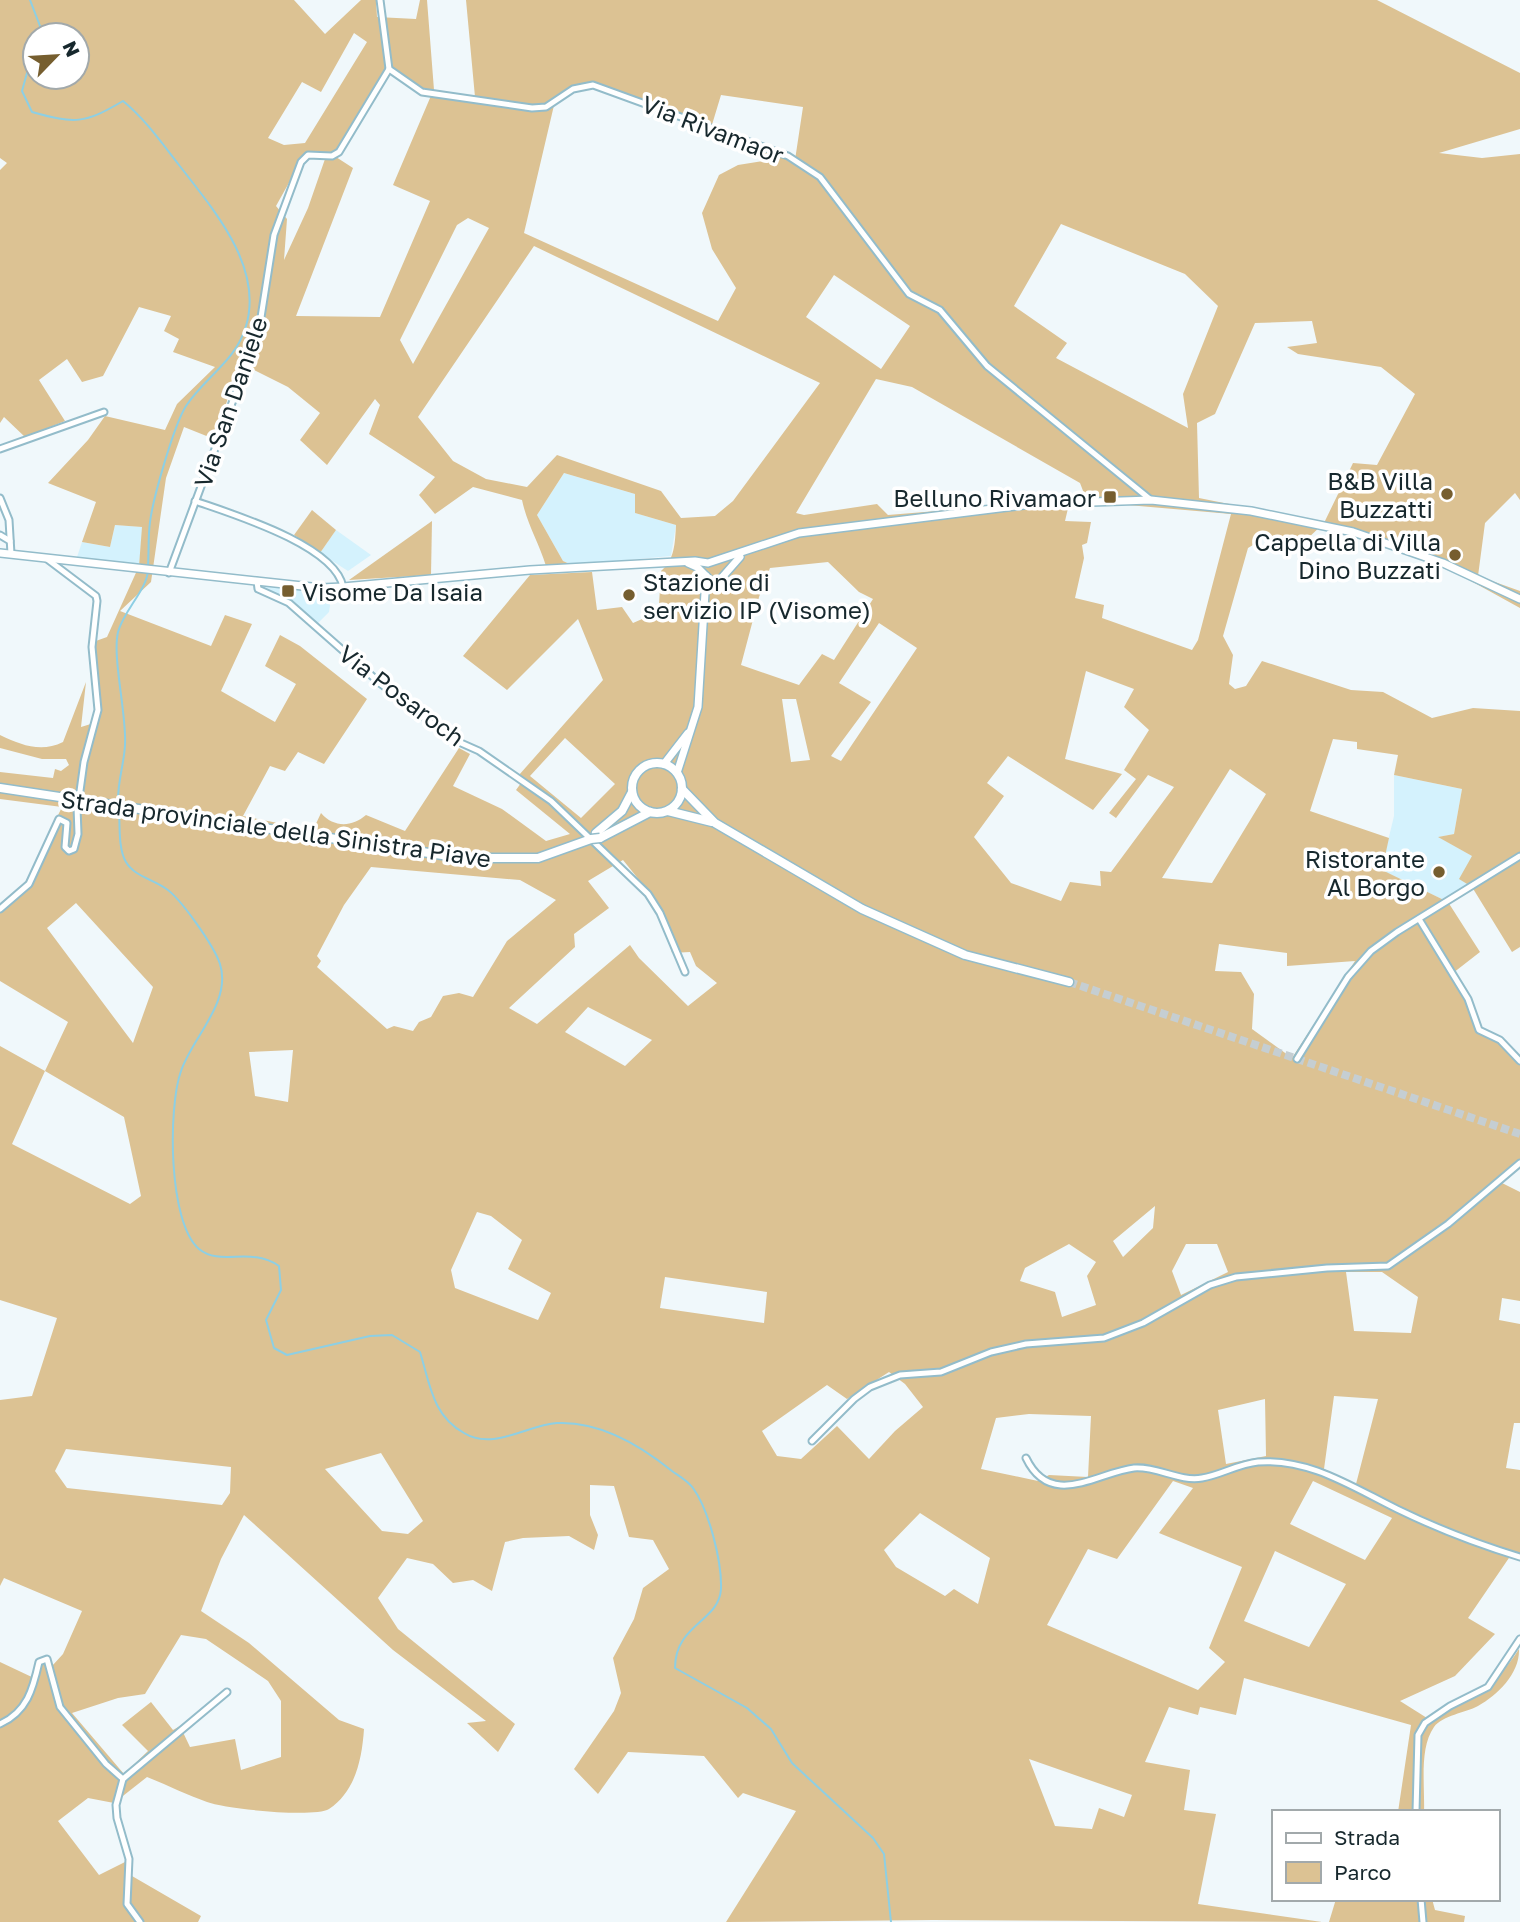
<svg xmlns="http://www.w3.org/2000/svg" width="1520" height="1922" viewBox="0 0 1520 1922" font-family="'Golos Text',sans-serif">
<style>
.built{fill:#d4f2fd}
.green{fill:#dcc293;fill-rule:evenodd}
.lines{fill:none;stroke-linecap:round;stroke-linejoin:round}
.stream{stroke:#8dcfe4;stroke-width:2}
.secondary-tunnel{stroke:#c5ced2;stroke-width:8;stroke-dasharray:8 4;stroke-linecap:butt}
.minor-casing{stroke:#93bcca;stroke-width:9}
.tertiary-casing{stroke:#93bcca;stroke-width:10}
.secondary-casing{stroke:#93bcca;stroke-width:11}
.minor{stroke:#fff;stroke-width:5}
.tertiary{stroke:#fff;stroke-width:7}
.secondary{stroke:#fff;stroke-width:8}
.secondary-bridge-casing{stroke:#93bcca;stroke-width:11;stroke-linecap:butt}
.secondary-bridge{stroke:#fff;stroke-width:8}
.poi-dot{fill:#765e2f;stroke:#fff;stroke-width:2.5}
.labels{text-anchor:middle;dominant-baseline:central;stroke-width:7;stroke-linejoin:round;paint-order:stroke}
.street-label{font-size:24px;fill:#17282d;stroke:#fff}
.poi-label{font-size:24px;fill:#17282d;stroke:#fff;text-anchor:end}
</style>
<rect width="100%" height="100%" fill="#f0f8fb"/>
<g class="built">
<path d="M564 473 635 494V513L676 525 671 556 572 565 563 561 537 515Z"/>
<path d="M115 525 143 527 139 566 76 560 82 542 110 547Z"/>
<path d="M336 530 371 555 348 571 320 553Z"/>
<path d="M260 585 332 593 329 612 316 625 290 603 260 588Z"/>
<path d="M1394 775 1462 789 1454 834 1439 837 1472 856V887L1448 902 1381 870 1394 816Z"/>
</g>
<g class="green">
<path d="M0 0H294L325 34 361 0H376L377 17 416 19 420 0H427L434 90 475 97 466 0H1377L1520 73V129L1439 153 1482 158 1520 154V500L1515 493 1485 523 1478 576 1520 591V608L1471 581 1477 577 1324 523 1305 541 1268 536 1248 548 1223 636 1233 655 1229 684 1235 689 1246 686 1262 661 1351 690 1383 692 1432 718 1473 708 1520 711V947L1512 952 1472 887 1459 879 1472 856 1438 837 1454 834 1462 789 1394 775 1398 755 1357 749V742L1333 739 1310 811 1389 838 1382 870 1448 902 1480 952 1453 973 1481 1028 1520 1059V1159L1500 1182 1520 1192V1301L1502 1298 1499 1320 1520 1324V1423H1514L1506 1468 1520 1470V1555L1513 1552 1468 1618 1495 1634 1455 1676 1400 1701 1427 1718C1472 1699 1491 1692 1519 1649 1520 1673 1498 1695 1478 1706 1465 1713 1443 1715 1434 1727 1419 1748 1425 1786 1424 1812H1398L1411 1725 1244 1678 1236 1715 1200 1707 1198 1715 1169 1707 1145 1762 1190 1770 1184 1810 1216 1814 1198 1904 1322 1922 933 1920 726 1922 796 1811 743 1793 738 1798 704 1756 628 1752 598 1794 574 1769 614 1711 621 1693 613 1658 634 1619 643 1588 669 1569 653 1540 629 1537 614 1486 590 1485V1515L598 1535 594 1550 569 1536 523 1538 505 1542 492 1591 473 1580 453 1583 433 1564 407 1558 378 1598 398 1629 515 1724 498 1752 467 1723 486 1721 393 1650 244 1515 221 1559 201 1611 249 1643 339 1720 364 1729C362 1758 356 1791 329 1809 314 1818 225 1809 207 1802 187 1795 167 1785 147 1777L114 1803 88 1798 58 1821 99 1875 131 1859 132 1876 201 1916 198 1922H0V1662L36 1679 38 1665 45 1659 52 1666 63 1654 82 1611 4 1578 0 1586V1400L32 1396 57 1318 0 1300V1046L45 1071 68 1022 0 981V906L24 885 62 807 0 799V772L53 778 55 769 61 771 69 765 66 759H42L0 748V735C21 745 41 753 63 742L86 682 81 727 94 723 98 710 93 642 107 637 139 566 142 527 115 525 110 547 82 542 96 502 48 483 88 440 105 416 165 430 177 404 215 367 173 352 179 339 164 331 171 316 139 307 103 376 82 382 67 359 39 380 65 421 25 437 4 417 0 423V170L7 163 0 158ZM354 33 367 42 305 143 284 145 268 138 302 82 321 92ZM35 35H77V77H35ZM386 70 417 91H433L393 185 430 201 380 317 296 316 353 168 336 157ZM586 85 711 128 721 95 803 107 795 160 765 147 763 161 738 165 719 175 702 213 712 249 736 288 718 321 524 233 555 101ZM305 154 325 159 308 208 284 260 287 219 276 206ZM468 218 489 228 413 364 400 340 457 225ZM1061 224 1185 274 1218 306 1183 394 1188 428 1056 358 1067 343 1014 306ZM534 246 820 383 733 501 715 516 681 518 661 491 557 455 527 487 486 479 453 461 418 417ZM834 275 910 326 881 369 806 317ZM1312 321 1317 343 1287 347 1298 354 1381 367 1415 394 1377 465 1353 463 1324 523 1199 498 1197 423 1215 414 1255 323ZM240 363 288 387 320 413 300 440 327 465 375 399 380 405 369 434 435 477 419 495 435 514 473 487 522 500C527 524 539 543 546 566L572 565 563 561 537 515 564 473 635 494V513L676 525C675 542 675 560 661 571L659 605 649 616 633 623 622 607 597 610 592 572 530 575 463 656 507 690 578 619 603 680 519 775 524 779 516 790 570 834 546 841 502 809 453 786 470 754 459 748 405 831 366 815C352 827 334 828 321 813L313 830 243 816 270 766 285 771 298 752 324 764 367 699 300 646 280 635 265 666 296 684 275 722 221 691 252 624 225 615 211 646 120 611 151 582 166 478 184 427 214 439ZM876 379 912 387 1080 483 1085 496 1070 500 888 515 877 504 804 515 796 513ZM1070 500 1231 514 1198 640 1192 650 1102 618 1104 605 1075 598 1084 558 1082 545 1087 543 1091 522 1065 521ZM828 562 859 592 873 599 834 660 822 654 799 685 741 665 759 597 770 568ZM879 623 917 648 841 761 831 756 871 702 839 683ZM1086 671 1134 689 1124 707 1149 730 1124 770 1136 779 1109 813 1116 818 1148 775 1174 787 1111 872 1100 871 1101 886 1070 882 1061 901 1011 883 974 837 1004 796 987 783 1008 756 1093 810 1122 774 1065 759ZM782 699H796L810 760 791 762ZM565 738 615 784 581 818 530 776ZM1230 769 1266 794 1212 883 1162 878ZM623 860C651 894 662 910 672 953L690 952 696 966 717 983 688 1006 639 958 630 945 537 1024 509 1008 575 947 574 934 609 908 588 881ZM371 867 520 880 556 900 507 941 473 997 459 993 443 996 431 1017 419 1022 413 1031 394 1026 387 1029 317 967 321 961 317 956 344 905ZM76 903 153 987 133 1043 47 928ZM1219 944 1287 953V966L1355 961 1292 1058 1252 1029 1254 994 1241 972 1215 971ZM588 1007 652 1040 625 1066 565 1032ZM293 1050 288 1102 255 1096 249 1052ZM45 1071 124 1117 141 1196 130 1204 12 1144ZM1155 1206 1153 1228 1123 1257 1113 1241ZM477 1212 491 1216 522 1240 508 1269 551 1293 538 1320 455 1288 451 1270ZM1069 1244 1096 1262 1087 1276 1096 1305 1062 1317 1055 1292 1020 1281 1025 1268ZM1186 1244H1217L1228 1272 1181 1295 1172 1271ZM1346 1272H1382L1418 1297 1411 1333 1354 1331ZM665 1277 767 1292 764 1323 660 1308ZM889 1372 905 1384 923 1407 895 1431 869 1459 837 1426 801 1459 777 1456 762 1431 827 1385 847 1399ZM1334 1396 1378 1399 1356 1484 1324 1469ZM1265 1399 1266 1456 1226 1464 1218 1410ZM1029 1414 1091 1416 1088 1477 1049 1475 1038 1481 981 1469 996 1418ZM66 1449 231 1467 230 1493 222 1505 67 1488 55 1471ZM381 1453 423 1521 408 1534 382 1531 325 1469ZM1173 1481 1193 1488 1159 1533 1242 1567 1209 1648 1225 1662 1198 1690 1047 1625 1088 1549 1117 1559ZM1313 1481 1392 1518 1365 1560 1290 1524ZM920 1513 990 1558 978 1604 954 1589 945 1596 896 1567 884 1550ZM1275 1551 1346 1584 1309 1647 1244 1621ZM181 1635 206 1639 268 1681 281 1701V1757L241 1770 235 1739 190 1747 180 1726 173 1730 151 1702 122 1725 148 1751 124 1774 72 1713 118 1698 145 1694ZM1029 1759 1132 1795 1124 1817 1099 1808 1092 1829 1055 1826Z"/>
<path d="M312 510 336 530 320 553 294 535Z"/>
<path d="M432 521 431 575 349 580Z"/>
<path d="M1336 1899H1432L1435 1910 1465 1916 1464 1922H1329Z"/>
</g>
<g class="lines">
<g class="stream">
<path d="M30 0 40 26 37 35"/>
<path d="M35 44 22 91 32 112C75 124 84 124 123 101 145 119 161 142 179 165 212 208 264 266 246 326 236 361 205 377 186 406 174 425 153 498 150 522 148 536 149 551 148 565"/>
<path d="M118 804C117 783 124 765 125 745 127 715 112 658 118 632 124 610 147 590 148 570"/>
<path d="M119 809C120 824 118 849 126 862 134 876 152 879 165 888 180 897 214 946 220 964 232 1002 192 1038 181 1071 168 1107 168 1223 199 1249 221 1267 250 1246 279 1266L281 1290 266 1320 274 1348 287 1355 370 1336 392 1335 420 1352C430 1384 432 1415 464 1433 493 1451 527 1425 557 1423 600 1421 640 1445 672 1471 679 1476 688 1481 693 1488 709 1510 722 1562 721 1589 719 1622 675 1624 675 1668L747 1708 771 1729 792 1763 873 1838 884 1854 891 1922"/>
</g>
<path class="secondary-tunnel" d="M1069 982 1520 1134"/>
<defs>
<g id="minor">
<path d="M380 0 389 69 422 92 532 108 546 107 573 89 593 85 788 156 820 177 909 294 940 310 987 366 1151 500"/>
<path d="M0 449 104 412"/>
<path d="M0 498 9 520 11 554"/>
<path d="M195 501C232 514 335 545 343 587"/>
<path d="M0 535 10 541"/>
<path d="M47 559 96 596 97 601 92 647 98 710 84 762 80 791"/>
<path d="M169 573 259 330 274 235 301 162 308 155 332 156 339 152 389 69"/>
<path d="M257 581 258 589 289 603 381 684 452 739 479 751 551 801 648 894 660 913 685 972"/>
<path d="M0 909 29 884 59 819 67 823 65 847 69 851 74 849 78 834 77 807"/>
<path d="M1419 919 1468 999 1479 1030 1500 1040 1520 1061"/>
<path d="M1297 1059 1348 977 1371 951 1397 932 1520 856"/>
<path d="M812 1441 854 1399 870 1387 900 1375 941 1372 991 1352 1026 1344 1104 1338 1143 1323 1210 1285 1236 1277 1327 1268 1388 1266 1448 1224 1520 1163"/>
<path d="M1026 1458C1051 1510 1098 1472 1134 1468 1157 1466 1179 1482 1202 1478 1221 1475 1238 1464 1258 1462 1309 1458 1352 1487 1397 1509 1436 1528 1477 1544 1520 1557"/>
<path d="M0 1724C27 1712 33 1689 39 1662L47 1659 60 1707 106 1764 123 1779"/>
<path d="M1416 1812 1418 1735 1425 1723 1450 1706 1488 1687 1520 1639"/>
<path d="M1421 1899 1423 1922"/>
<path d="M140 1922 127 1904 129 1859 117 1818 116 1805 123 1779 227 1692"/>
</g>
<g id="tertiary">
<path d="M0 553 321 588 343 587 530 570 695 561 708 563 799 533 1032 504 1151 500 1251 511 1353 532 1443 563 1520 599"/>
<path d="M688 563 697 567 711 581 718 582 740 557"/>
<path d="M664 764 688 733"/>
<path d="M677 773 698 707 706 576"/>
</g>
<g id="secondary">
<circle cx="657" cy="788" r="25"/>
<path d="M0 788 462 858H538L591 839"/>
<path d="M682 789 715 823 862 909 965 955 1069 982"/>
<path d="M668 811 712 822"/>
<path d="M596 833 622 811 632 792"/>
<path d="M600 838 650 812"/>
</g>
</defs>
<use href="#minor" class="minor-casing"/>
<use href="#tertiary" class="tertiary-casing"/>
<use href="#secondary" class="secondary-casing"/>
<use href="#minor" class="minor"/>
<use href="#tertiary" class="tertiary"/>
<use href="#secondary" class="secondary"/>
<defs>
<path id="secondary-bridge" d="M591 839 600 838"/>
</defs>
<use href="#secondary-bridge" class="secondary-bridge-casing"/>
<use href="#secondary-bridge" class="secondary-bridge"/>
</g>
<g class="poi-dot">
<circle cx="1447" cy="494" r="7"/>
<rect x="1103" y="490" width="14" height="14" rx="3.5"/>
<circle cx="1455" cy="555" r="7"/>
<rect x="281" y="584" width="14" height="14" rx="3.5"/>
<circle cx="629" cy="595" r="7"/>
<circle cx="1439" cy="872" r="7"/>
</g>
<g class="labels">
<g class="street-label">
<text transform="translate(713 129) rotate(21)">Via Rivamaor</text>
<text transform="translate(230 402) rotate(-71)">Via San Daniele</text>
<text transform="translate(402 695) rotate(37)">Via Posaroch</text>
<text transform="translate(276 828) rotate(8)">Strada provinciale della Sinistra Piave</text>
</g>
<g class="poi-label">
<text x="1433" y="480">B&amp;B Villa<tspan x="1433" dy="28">Buzzatti</tspan></text>
<text x="1096" y="497">Belluno Rivamaor</text>
<text x="1441" y="541">Cappella di Villa<tspan x="1441" dy="28">Dino Buzzati</tspan></text>
<text x="643" y="581" text-anchor="start">Stazione di<tspan x="643" dy="28">servizio IP (Visome)</tspan></text>
<text x="302" y="591" text-anchor="start">Visome Da Isaia</text>
<text x="1425" y="858">Ristorante<tspan x="1425" dy="28">Al Borgo</tspan></text>
</g>
</g>
<rect x="1272" y="1810" width="228" height="91" fill="#ffffff" stroke="#a2a9ab" stroke-width="2"/>
<rect x="1286" y="1833" width="35" height="10" fill="#ffffff" stroke="#a2a9ab" stroke-width="2"/>
<text x="1334" y="1845" font-size="21" fill="#17282d">Strada</text>
<rect x="1286" y="1862" width="35" height="21" fill="#dcc293" stroke="#a2a9ab" stroke-width="2"/>
<text x="1334" y="1880" font-size="21" fill="#17282d">Parco</text>
<g transform="translate(56 56) rotate(65)"><circle r="33" fill="#ffffff" stroke="#a2a9ab" stroke-width="2"/>
<path d="M0-5L12 26L0 18L-12 26Z" fill="#765e2f"/>
<text y="-10" font-size="19" font-weight="bold" text-anchor="middle" fill="#17282d">N</text>
</g>
</svg>
